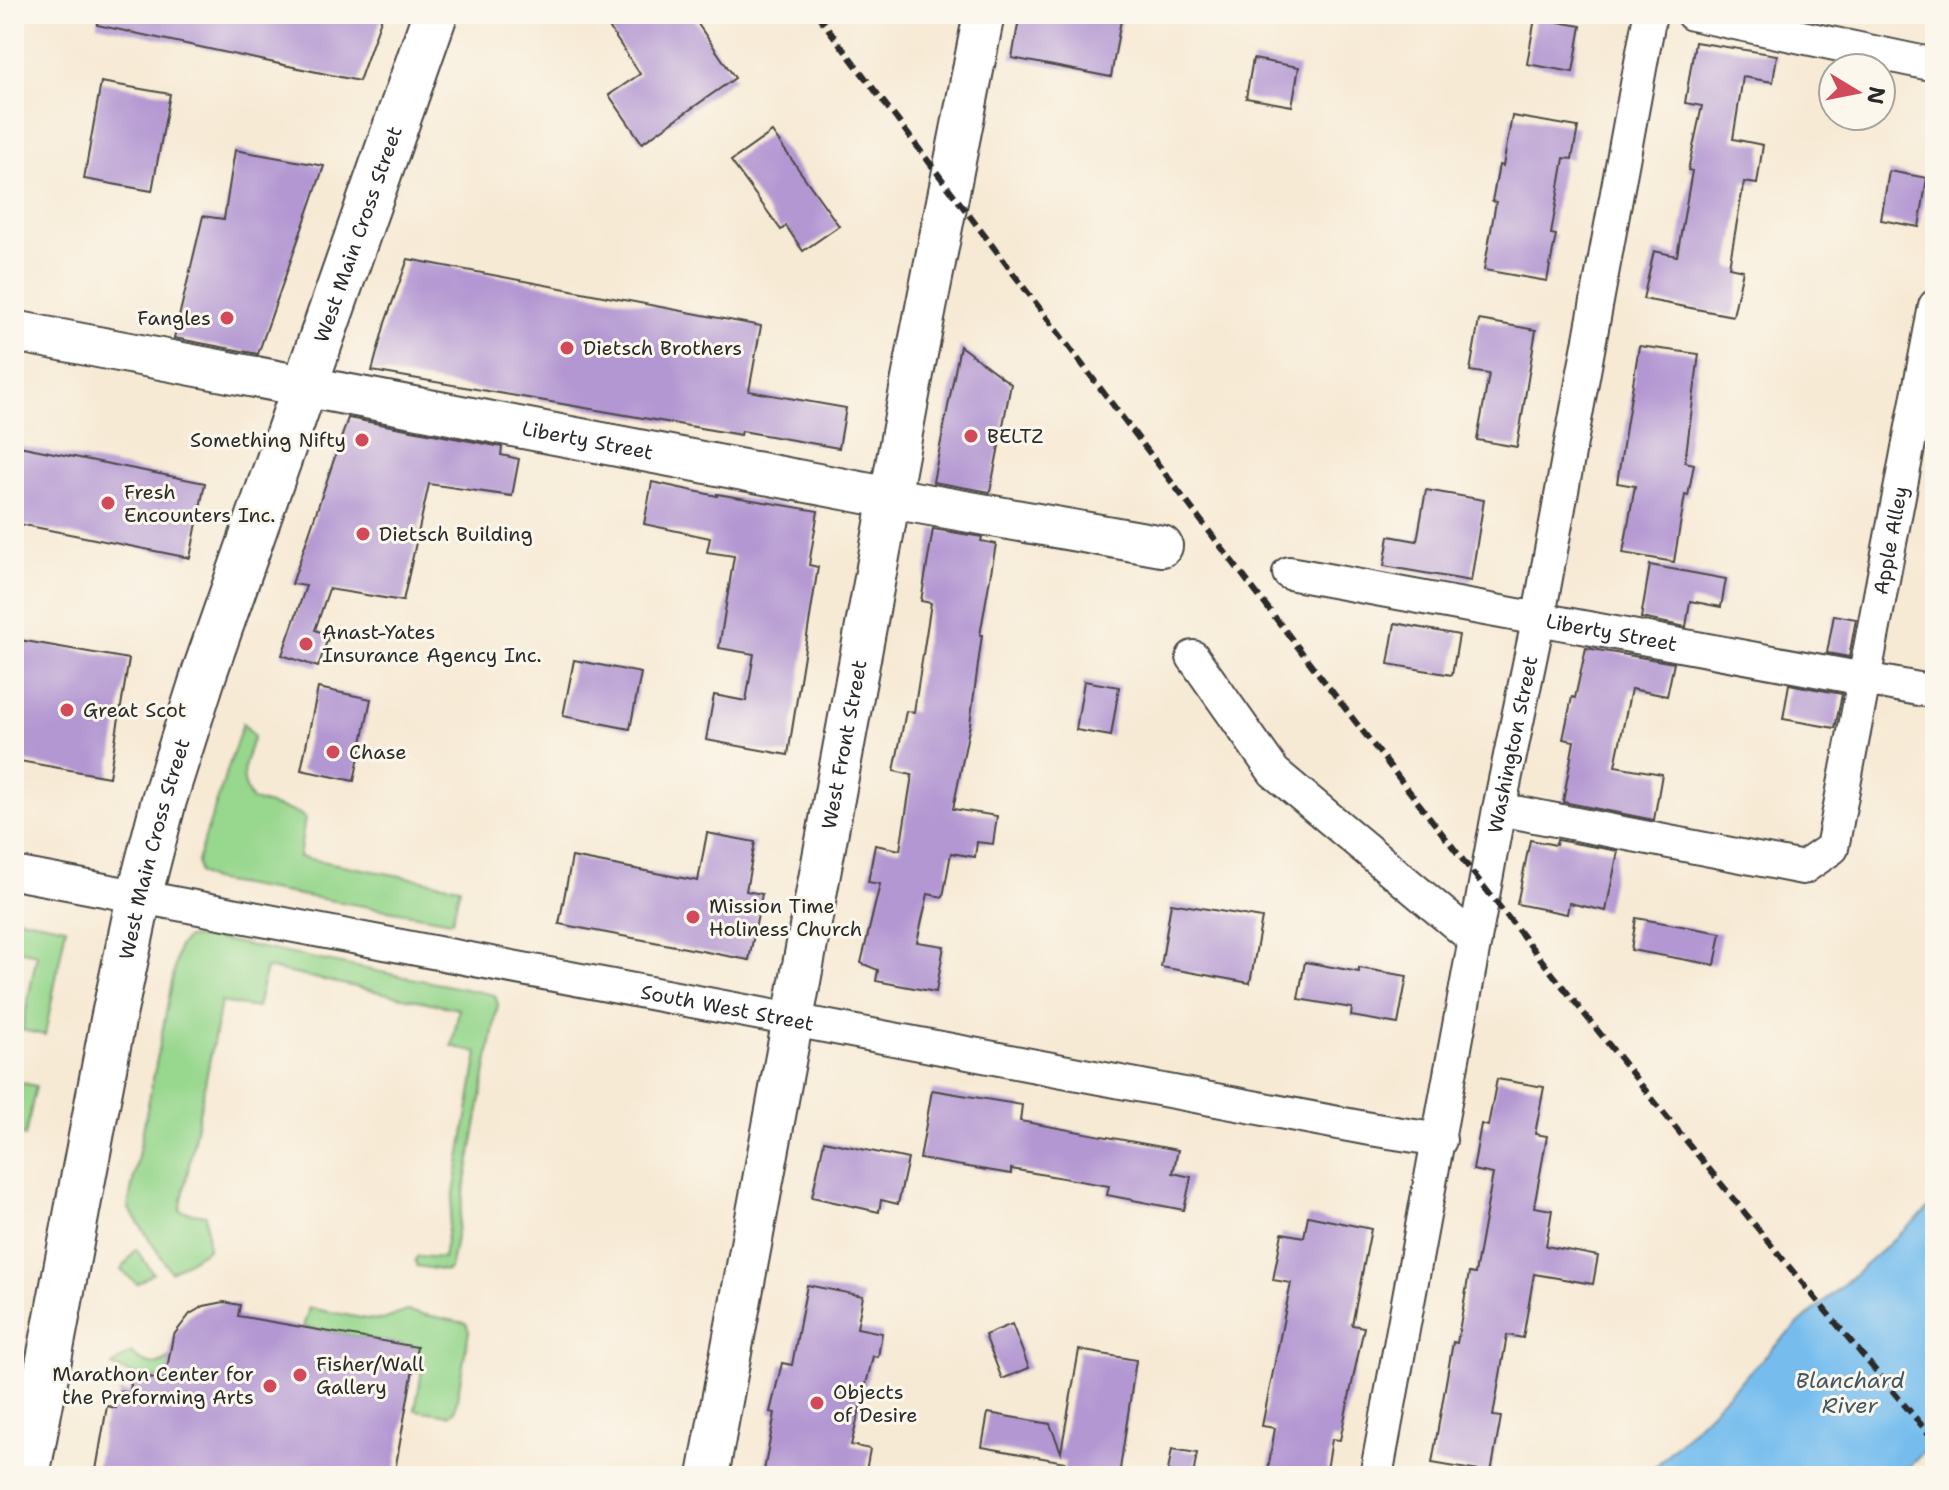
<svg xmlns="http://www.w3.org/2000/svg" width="1949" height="1490" viewBox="0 0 1949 1490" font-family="'Shantell Sans',sans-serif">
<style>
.green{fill:#98d78e;stroke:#62815c;stroke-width:2}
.water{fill:#76bdee;stroke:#50748c;stroke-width:2}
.building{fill:#b397d2}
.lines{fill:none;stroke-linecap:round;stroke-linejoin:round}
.minor-casing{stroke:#4a4844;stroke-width:36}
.tertiary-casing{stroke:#4a4844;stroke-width:44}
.trunk-casing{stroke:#4a4844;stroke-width:48}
.minor{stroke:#fff;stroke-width:32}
.tertiary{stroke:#fff;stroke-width:40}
.trunk{stroke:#fff;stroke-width:44}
.rail{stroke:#2b2b2b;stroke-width:6;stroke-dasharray:12 6;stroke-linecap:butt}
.poi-dot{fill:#d1495b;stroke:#fbf7ec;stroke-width:3}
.labels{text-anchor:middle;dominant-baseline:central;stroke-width:6;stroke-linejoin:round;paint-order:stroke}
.street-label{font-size:20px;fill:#2b2b2b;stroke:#fbf7ec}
.poi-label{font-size:20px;fill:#2b2b2b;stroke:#fbf7ec;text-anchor:start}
.water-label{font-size:22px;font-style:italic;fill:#425766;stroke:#fbf7ec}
</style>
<rect width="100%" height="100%" fill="#fbf7ec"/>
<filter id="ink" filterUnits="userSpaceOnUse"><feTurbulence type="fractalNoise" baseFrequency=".0125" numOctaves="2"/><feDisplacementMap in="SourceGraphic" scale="16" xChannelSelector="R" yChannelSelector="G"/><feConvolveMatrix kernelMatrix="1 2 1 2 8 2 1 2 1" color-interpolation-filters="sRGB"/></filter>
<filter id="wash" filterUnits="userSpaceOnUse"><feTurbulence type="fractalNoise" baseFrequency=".006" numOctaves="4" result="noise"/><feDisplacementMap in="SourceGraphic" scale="32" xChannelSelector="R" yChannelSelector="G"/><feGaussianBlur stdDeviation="1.8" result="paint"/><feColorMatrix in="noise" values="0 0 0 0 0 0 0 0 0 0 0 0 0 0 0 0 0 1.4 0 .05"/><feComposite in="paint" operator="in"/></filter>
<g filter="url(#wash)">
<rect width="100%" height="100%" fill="#f7ead5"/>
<g class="green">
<path d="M243 723 254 736C246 762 236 775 252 800L298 813 305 818 299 857 460 887 452 921 212 880 199 873 197 861Z"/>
<path d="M14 917 66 927 45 1035 22 1030 37 954 14 949Z"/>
<path d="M207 937 495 995 498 1004 451 1265 447 1271 417 1266 415 1260 418 1256 443 1258 478 1053 452 1046 459 1009 266 968 257 1008 221 1002 180 1211 206 1215 208 1249 171 1272 128 1207 179 946 187 938Z"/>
<path d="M14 1081 36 1086 25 1137C8 1127 14 1099 14 1081Z"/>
<path d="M136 1249 153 1273 137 1284 121 1270Z"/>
<path d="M309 1308 367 1319 383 1320 407 1311 466 1323 469 1331 455 1410 449 1415 415 1410 422 1371 413 1369 416 1347 303 1327Z"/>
<path d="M131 1353C147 1368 161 1368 176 1353L178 1382 132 1374 112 1366Z"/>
</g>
<path class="water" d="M1935 1203V1440L1900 1476H1646L1784 1337Z"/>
<g id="blocks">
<g class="building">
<path d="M98 14H383L359 81 97 25Z"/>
<path d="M600 14H691L735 78 642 143 609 95 640 74Z"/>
<path d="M1020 14H1122L1111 77 1012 58Z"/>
<path d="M1535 18 1581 26 1573 72 1527 64Z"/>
<path d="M1695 42 1777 55 1773 82 1743 77 1733 139 1763 145 1757 184 1744 182 1729 267 1743 270 1733 316 1643 299 1654 251 1677 256 1692 171 1688 170 1702 106 1685 103Z"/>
<path d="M1253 59 1299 67 1292 106 1246 98Z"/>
<path d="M101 82 170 94 152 191 84 179Z"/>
<path d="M1512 116 1578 127 1572 159 1564 158 1551 234 1556 235 1547 281 1484 270 1496 202 1492 201 1499 165 1503 166Z"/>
<path d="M772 132 839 226 803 251 786 226 781 230 731 161Z"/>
<path d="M235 150 324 166 258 354 174 338 203 216 224 219Z"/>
<path d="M1889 171 1927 178 1919 227 1881 220Z"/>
<path d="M408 259 761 326 749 391 846 408 839 448 742 431 741 435 372 371 385 323Z"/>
<path d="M1479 320 1536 330 1517 447 1477 440 1489 374 1470 371Z"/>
<path d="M960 346 1011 384 990 492 933 482Z"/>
<path d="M1639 346 1699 354 1685 462 1694 464 1688 496 1685 495 1674 562 1623 553 1635 486 1617 483Z"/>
<path d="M348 418 502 447 501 455 519 459 512 496 429 484 403 601 329 589 315 630 329 635 318 667 282 655 306 586 292 584Z"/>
<path d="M14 445 205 483 190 558 14 523Z"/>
<path d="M652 482 717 496V494L818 511 809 565 818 567 788 755 706 740 714 695 746 701 754 654 719 648 734 556 707 552 710 538 644 524Z"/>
<path d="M1426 490 1484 500 1471 581 1384 566 1389 536 1417 541Z"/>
<path d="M933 529 982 537 981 541 996 544 980 635H982L970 724 953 809 997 816 993 844 977 842 975 857 951 853 943 897 928 894 917 942 944 946 936 992 876 981 878 970 861 963 880 884 868 882 875 845 900 850 912 775 894 771 906 711 914 712 931 603 921 601Z"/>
<path d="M1650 565 1726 579 1721 607 1690 601 1686 627 1641 618Z"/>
<path d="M1834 615 1856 619 1849 657 1827 653Z"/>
<path d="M1395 623 1459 635 1452 675 1388 664Z"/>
<path d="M14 639 129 659 109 777 14 760Z"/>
<path d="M1586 648 1674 663 1667 696 1631 689 1615 766 1662 774 1654 820 1563 802 1574 741 1563 739 1572 697 1575 698Z"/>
<path d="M574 660 641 673 630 729 563 716Z"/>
<path d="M1084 681 1119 687 1111 736 1076 730Z"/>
<path d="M1789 684 1842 694 1835 728 1783 719Z"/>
<path d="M318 688 371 699 354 781 301 770Z"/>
<path d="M707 833 755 842 746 891 762 894 749 960 559 924 572 857 698 881Z"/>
<path d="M1530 840 1556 845 1557 840 1618 851 1606 911 1569 903 1567 914 1517 904Z"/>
<path d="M1171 903 1262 918 1250 983 1161 967Z"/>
<path d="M1636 918 1721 933 1715 965 1631 950Z"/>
<path d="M1305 962 1359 972V968L1407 976 1398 1024 1351 1016 1352 1008 1298 999Z"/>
<path d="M1497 1079 1544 1087 1535 1134 1547 1136 1534 1207 1552 1210 1546 1246 1598 1256 1593 1284 1534 1274 1523 1338 1507 1335 1493 1416 1501 1417 1491 1473 1432 1463 1453 1342 1457 1343 1469 1273 1475 1274 1493 1174 1473 1170 1481 1124 1488 1126Z"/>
<path d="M932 1090 1022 1105 1020 1121 1178 1150 1173 1173 1191 1177 1184 1210 1107 1195 1109 1186 1011 1169V1174L920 1159Z"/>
<path d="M824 1141 908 1159 898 1204 881 1200 879 1212 812 1197Z"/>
<path d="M1308 1216 1371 1229 1352 1325 1364 1327 1340 1440 1332 1439 1326 1476H1267L1275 1428 1262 1426 1291 1283 1273 1280 1282 1233 1304 1237Z"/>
<path d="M807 1285 863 1296 857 1328 882 1333 878 1357 873 1356 851 1445 870 1449 865 1476H763L775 1413 770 1412 782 1363 792 1365Z"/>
<path d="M224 1302 240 1305 238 1316 417 1347 394 1476H95L107 1406 116 1408 119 1391 130 1393 132 1374 165 1380 173 1336 190 1314 204 1306Z"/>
<path d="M1012 1324 1029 1368 1002 1379 985 1335Z"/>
<path d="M1079 1350 1136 1360 1119 1476H1098L1063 1470 1065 1462 982 1447 988 1413 1050 1424 1061 1452Z"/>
<path d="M1172 1449 1197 1453 1193 1476H1167Z"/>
</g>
</g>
</g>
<g filter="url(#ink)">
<use href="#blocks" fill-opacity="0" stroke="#4a4844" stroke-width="2"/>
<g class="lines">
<defs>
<g id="minor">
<path d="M1692 14 1935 65"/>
<path id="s1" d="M1289 573 1935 692"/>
<path d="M1193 657 1274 772 1475 940"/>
<path id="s2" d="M1499 809 1803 868 1832 848 1935 306"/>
<path id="s3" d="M14 873 1370 1129 1440 1140"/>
<path id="s4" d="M1376 1476 1499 809 1538 621 1650 14"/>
</g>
<g id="tertiary">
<path id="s5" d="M14 331 891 498 1162 546"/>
<path id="s6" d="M708 1476 912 379 984 14"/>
</g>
<g id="trunk">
<path id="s7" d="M27 1476 113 1020 139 897 164 800 205 671 435 14"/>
</g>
</defs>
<use href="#minor" class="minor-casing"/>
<use href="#tertiary" class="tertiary-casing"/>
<use href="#trunk" class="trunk-casing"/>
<use href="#minor" class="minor"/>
<use href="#tertiary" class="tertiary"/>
<use href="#trunk" class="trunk"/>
<path class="rail" d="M817 14C1182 496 1544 981 1935 1441"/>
</g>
</g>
<g class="poi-dot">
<circle cx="227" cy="318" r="8"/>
<circle cx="567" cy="348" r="8"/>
<circle cx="971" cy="436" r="8"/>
<circle cx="362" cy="440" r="8"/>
<circle cx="108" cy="503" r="8"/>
<circle cx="363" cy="534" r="8"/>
<circle cx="306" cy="644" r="8"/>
<circle cx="67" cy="710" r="8"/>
<circle cx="333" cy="752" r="8"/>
<circle cx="693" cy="917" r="8"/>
<circle cx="300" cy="1375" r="8"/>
<circle cx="270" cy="1386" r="8"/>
<circle cx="817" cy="1403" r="8"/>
</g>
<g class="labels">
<g class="street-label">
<text stroke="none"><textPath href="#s7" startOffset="1288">West Main Cross Street</textPath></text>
<text stroke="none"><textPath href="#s5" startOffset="584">Liberty Street</textPath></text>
<text stroke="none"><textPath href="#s2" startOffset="658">Apple Alley</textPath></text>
<text stroke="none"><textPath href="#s1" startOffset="328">Liberty Street</textPath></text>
<text stroke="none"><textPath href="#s6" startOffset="744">West Front Street</textPath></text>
<text stroke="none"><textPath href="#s4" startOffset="744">Washington Street</textPath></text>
<text stroke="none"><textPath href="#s7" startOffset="640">West Main Cross Street</textPath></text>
<text stroke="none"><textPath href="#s3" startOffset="726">South West Street</textPath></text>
</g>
<g class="poi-label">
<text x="211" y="318" text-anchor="end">Fangles</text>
<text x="583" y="348">Dietsch Brothers</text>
<text x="987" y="436">BELTZ</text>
<text x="346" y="440" text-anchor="end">Something Nifty</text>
<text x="124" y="492">Fresh<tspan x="124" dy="23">Encounters Inc.</tspan></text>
<text x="379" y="534">Dietsch Building</text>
<text x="322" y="632">Anast-Yates<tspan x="322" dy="23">Insurance Agency Inc.</tspan></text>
<text x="83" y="710">Great Scot</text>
<text x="349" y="752">Chase</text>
<text x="709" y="906">Mission Time<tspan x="709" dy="23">Holiness Church</tspan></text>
<text x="316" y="1364">Fisher/Wall<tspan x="316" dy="23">Gallery</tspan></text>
<text x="254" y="1374" text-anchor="end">Marathon Center for<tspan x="254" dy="23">the Preforming Arts</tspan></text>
<text x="833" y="1392">Objects<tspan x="833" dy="23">of Desire</tspan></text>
</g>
<g class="water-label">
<text x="1850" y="1380">Blanchard<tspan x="1850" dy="25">River</tspan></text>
</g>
</g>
<rect width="1949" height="1490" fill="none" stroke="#fbf7ec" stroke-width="48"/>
<g transform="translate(1857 92) rotate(100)"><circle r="38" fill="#fbf7ec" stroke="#a8a59f" stroke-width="2"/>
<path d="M0-6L14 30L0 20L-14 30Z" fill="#d1495b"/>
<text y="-12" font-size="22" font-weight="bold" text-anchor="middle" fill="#2b2b2b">N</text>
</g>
</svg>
